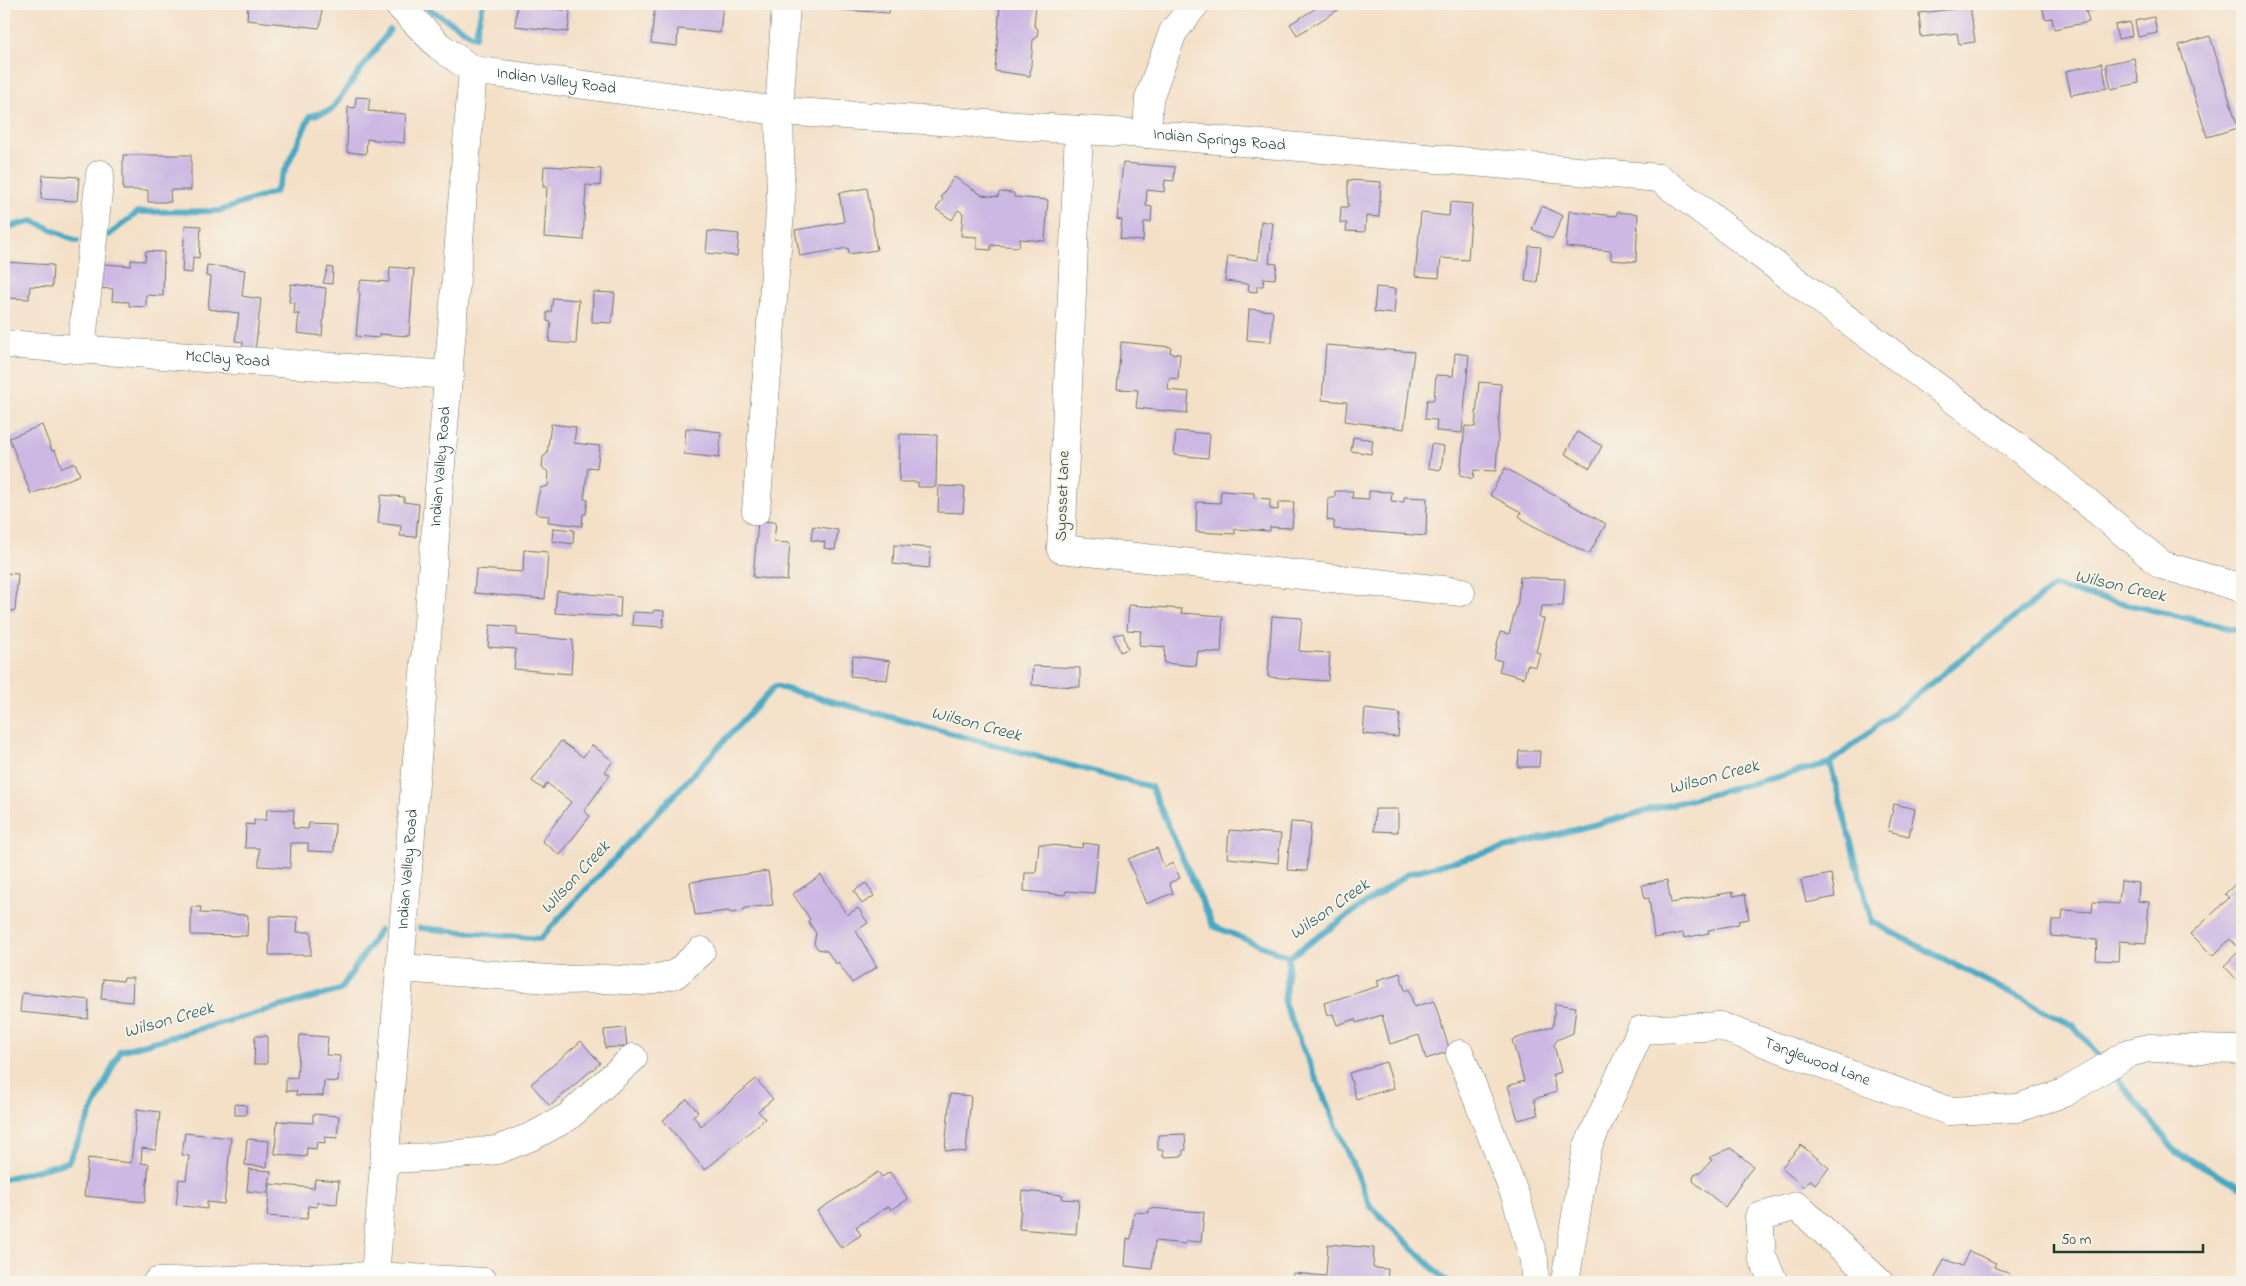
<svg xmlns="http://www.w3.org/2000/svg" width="2246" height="1286" viewBox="0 0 2246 1286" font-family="'Indie Flower',sans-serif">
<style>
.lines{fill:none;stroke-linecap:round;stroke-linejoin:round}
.stream{stroke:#45a9c5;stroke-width:6}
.building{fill:#ccb8e3}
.minor-casing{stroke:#6a7667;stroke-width:29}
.minor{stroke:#fff;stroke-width:28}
.labels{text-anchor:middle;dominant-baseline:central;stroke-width:4;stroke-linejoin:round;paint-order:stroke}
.street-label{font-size:16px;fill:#1f3d34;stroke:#f7f3e8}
.water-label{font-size:18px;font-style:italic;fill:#2a5d60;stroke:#f7f3e8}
</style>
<rect width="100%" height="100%" fill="#f7f3e8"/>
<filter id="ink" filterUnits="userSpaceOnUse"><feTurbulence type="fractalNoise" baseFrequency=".02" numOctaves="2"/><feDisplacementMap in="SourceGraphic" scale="10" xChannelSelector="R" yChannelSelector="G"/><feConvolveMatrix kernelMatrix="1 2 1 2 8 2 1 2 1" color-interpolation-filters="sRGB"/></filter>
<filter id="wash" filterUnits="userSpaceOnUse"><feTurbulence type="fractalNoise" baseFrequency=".0096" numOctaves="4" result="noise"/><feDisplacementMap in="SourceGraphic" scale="20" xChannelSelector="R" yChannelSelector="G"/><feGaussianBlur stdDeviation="1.12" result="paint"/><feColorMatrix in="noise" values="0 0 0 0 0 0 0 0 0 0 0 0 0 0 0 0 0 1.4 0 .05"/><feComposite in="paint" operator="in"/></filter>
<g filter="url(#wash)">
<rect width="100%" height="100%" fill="#f4e0c7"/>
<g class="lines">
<g class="stream">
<path d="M424 6 475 37 483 4"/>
<path d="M4 228 33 221 77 241"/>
<path d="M109 235 138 212 219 211 275 192 310 116 331 110 390 30"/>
<path d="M1830 763 1872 922 2074 1026 2103 1061"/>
<path d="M420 928 540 939 775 686 1151 787 1213 926 1289 957 1409 873 1830 763 2053 587 2242 631"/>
<path d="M1289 957 1284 1003 1370 1206 1447 1282"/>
<path d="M2111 1071 2176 1152 2242 1187"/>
<path d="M4 1179 68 1162 120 1051 340 990 380 930"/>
</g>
</g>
<g id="blocks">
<g class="building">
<path d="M248 4H322L321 23 319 28 247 20Z"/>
<path d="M532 4H554L553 9 570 11 568 32 515 26 517 6 532 7Z"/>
<path d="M655 4H723L720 33 678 29 677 46 651 43Z"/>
<path d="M842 4H890L889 13 842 10Z"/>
<path d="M1000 4H1036L1034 26 1038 29 1037 37 1033 40 1030 76 995 71Z"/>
<path d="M1323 4H1348L1297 35 1290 24Z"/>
<path d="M1954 4H1970L1975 42 1959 44 1957 33 1921 37 1919 13 1955 9Z"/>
<path d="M1999 4H2011L2008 8Z"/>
<path d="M2042 4H2094L2095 9 2086 11 2089 22 2054 29 2052 18 2045 19Z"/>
<path d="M2154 17 2157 33 2138 37 2135 21Z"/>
<path d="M2130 22 2132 36 2118 39 2115 25Z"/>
<path d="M2210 36 2238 128 2207 137 2179 45Z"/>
<path d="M2134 58 2139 83 2111 89 2106 64Z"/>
<path d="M2102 63 2107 88 2071 95 2066 71Z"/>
<path d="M356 97 370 98 368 111 406 114 404 143 367 139 366 154 347 152 348 107 355 108Z"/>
<path d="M123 155H191V190H170L171 202H148V190H123Z"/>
<path d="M1123 163 1175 167 1174 181 1165 180 1164 192 1147 190 1146 206 1152 207 1151 222H1144L1143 241 1120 239 1122 220 1117 219Z"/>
<path d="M544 166 601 169 600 186 586 185 583 240 544 237 547 187H543Z"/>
<path d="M43 175 79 177 77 201 41 199Z"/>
<path d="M954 177 982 195 998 197 999 192 1014 193V197L1048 200 1045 241 1020 239 1019 247 991 245V250L977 249V237L961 236 963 213 958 210 952 220 936 209 943 199 941 197Z"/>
<path d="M1348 180 1381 182 1379 217 1366 216 1365 232 1346 231 1347 223H1340L1341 207H1348Z"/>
<path d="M867 188 877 250 849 254 848 248 800 256 795 230 844 222 839 193Z"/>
<path d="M1450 202 1472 204 1468 260 1441 258 1439 278 1415 276 1421 213 1449 216Z"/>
<path d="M1542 206 1563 216 1552 239 1532 229Z"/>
<path d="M1569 211 1616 216 1617 212 1638 214 1636 262 1611 260V251L1566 247Z"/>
<path d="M1261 221 1273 223 1269 263 1277 264 1275 279 1264 278 1263 286H1257V292L1248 291 1249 284 1225 281 1228 256 1258 260Z"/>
<path d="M185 225 201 226 199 258 193 257 192 273 182 272Z"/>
<path d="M708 231 739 234 737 256 706 253Z"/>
<path d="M1529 246 1541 247 1537 283 1525 281Z"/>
<path d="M146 251 164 252 163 296 146 295V307L129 306V302L112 301 113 289 91 288 92 263 131 266V260L145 261Z"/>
<path d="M4 262 53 265 52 287 30 286 29 299 4 298Z"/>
<path d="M207 265 245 270 242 296 261 299 255 352 242 350 243 342 235 341 239 313 208 309 211 277 206 276Z"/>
<path d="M328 267 333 268 332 284 323 283Z"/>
<path d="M390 267 414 269 409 336 379 334V338L356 336 360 293 358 291 361 280 389 282Z"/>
<path d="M291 284 326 288 322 336 297 333 299 314H294L295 303 289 302Z"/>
<path d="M1376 287 1396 289 1394 314 1374 312Z"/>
<path d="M593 292 615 293 612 323 592 322Z"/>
<path d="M553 298 579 300 576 344 549 342 551 322 547 321V312H551Z"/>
<path d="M1249 309 1273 311 1271 342 1247 340Z"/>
<path d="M1121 342 1171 347 1170 353 1180 354 1178 379 1169 378 1168 390 1189 392 1187 413 1136 408 1138 390 1117 389Z"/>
<path d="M1326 345 1414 352 1404 429 1345 421 1347 402 1322 400Z"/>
<path d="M1455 353 1469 355 1462 433 1436 431 1437 420 1425 419 1427 400H1434L1436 375 1453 376Z"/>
<path d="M1479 382 1501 384 1496 471 1474 470 1473 479 1460 475 1465 426 1475 427Z"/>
<path d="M551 424 576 427 574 443 600 446 597 468 588 467 584 499 588 500 586 514H583L582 526 548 522 549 516 539 515 535 512 540 488 548 486 549 472 542 468 543 457 547 454Z"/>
<path d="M42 425 52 451 55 450 62 468 75 463 80 475 31 494 9 438Z"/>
<path d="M686 428 721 432 719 458 684 454Z"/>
<path d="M1176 431 1210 434 1208 458 1174 455Z"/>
<path d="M1577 432 1602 446 1590 468 1565 454Z"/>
<path d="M900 434 937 435 936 487H918V482H899Z"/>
<path d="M1353 437 1373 440 1371 454 1351 451Z"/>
<path d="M1431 444 1444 446 1441 470 1428 468Z"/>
<path d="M1505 468 1606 524 1589 554 1528 523 1519 516 1521 512 1490 495Z"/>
<path d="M939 486 965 487 963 513 938 512Z"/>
<path d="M1221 491 1254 493V498L1270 499V509L1278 510V502H1294L1292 528 1270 527V531L1235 529V534L1196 532 1197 502 1220 503Z"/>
<path d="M1335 491H1353L1352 498 1369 499V491L1392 492 1391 501 1404 502V497L1427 498 1426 536 1334 529V521L1327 520 1328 498H1335Z"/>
<path d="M381 495 404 497V502L419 504 416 537 400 536 401 526 378 523Z"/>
<path d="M758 521 776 522 774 542 790 543 787 581 753 577Z"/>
<path d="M813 526 838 530 835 550 824 548 825 542 811 540Z"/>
<path d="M553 528 574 530 573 544 552 541Z"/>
<path d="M894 545 931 548 929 568 893 564Z"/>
<path d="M524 550 548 552 545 599 474 593 476 569 523 572Z"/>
<path d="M4 573 18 574 15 611 4 610Z"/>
<path d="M1520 577 1565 579 1563 606H1542L1539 618 1544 619 1536 652 1540 653 1536 667 1527 665 1524 678 1499 671 1502 661 1494 659 1500 632 1509 634 1518 601Z"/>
<path d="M557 591 621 597 620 617 555 613Z"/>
<path d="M1129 605 1182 609 1181 613 1223 616 1221 653 1198 651 1196 666 1164 663 1165 647 1139 645 1141 631 1127 630Z"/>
<path d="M654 610 664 611 663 627 632 625 633 612 653 613Z"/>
<path d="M1272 616 1302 618 1299 651 1330 653 1328 681 1268 677Z"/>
<path d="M490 625 517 627V635L573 640 571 674 514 669 516 649 488 647Z"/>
<path d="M1123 633 1128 649 1120 652 1114 635Z"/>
<path d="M853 656 890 661 887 680 850 676Z"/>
<path d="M1033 666 1080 668V687L1032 685Z"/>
<path d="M1365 709 1400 713 1398 737 1363 734Z"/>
<path d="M561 741 583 757 592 745 613 761 605 772 610 775 584 811 590 816 560 855 542 841 571 802 547 783 543 789 532 781Z"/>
<path d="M1519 751H1540L1539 767H1518Z"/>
<path d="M1894 804 1915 809 1909 836 1888 831Z"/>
<path d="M267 809 294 810 293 828 308 829 309 823 335 824 334 852 308 851V843H291L290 868 259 866V848H245L246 824 254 825V820H266Z"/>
<path d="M1375 809H1398V832L1374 831Z"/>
<path d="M1291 822 1311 823 1307 871 1287 870Z"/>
<path d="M1229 830 1281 834 1278 863 1227 858Z"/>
<path d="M1083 843 1099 845 1094 893 1066 891 1065 895 1024 891 1025 873H1036L1039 844 1082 848Z"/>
<path d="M1157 848 1164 867 1173 863 1180 878 1169 883 1173 893 1146 904 1128 859Z"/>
<path d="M768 871 773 905 745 908 743 911 732 913 728 911 695 915 690 882Z"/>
<path d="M1831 874 1835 897 1806 903 1801 880Z"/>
<path d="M821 875 847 915 858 908 868 923 856 931 877 967 852 983 838 962 836 964 827 951 818 949 814 944 816 933 808 921 810 919 793 894Z"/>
<path d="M2242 877V985L2224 966 2240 950 2230 939 2213 956 2191 934 2229 898 2225 894Z"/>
<path d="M1667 880 1671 903 1733 892V896L1745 894 1749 919 1738 921 1739 924 1708 930 1709 933 1684 938 1683 933 1654 938 1649 898 1645 899 1642 885Z"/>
<path d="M2121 881 2139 883 2138 901 2149 902 2146 943 2119 941 2118 961 2096 960 2097 940 2051 936 2052 920H2062L2063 910 2092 912 2093 902 2119 904Z"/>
<path d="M866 883 874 896 862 904 854 891Z"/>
<path d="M191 907H201L200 913 248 915 247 936 191 935Z"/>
<path d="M270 916 298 917 297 932H311V955H269Z"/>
<path d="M1400 973 1405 991 1409 989 1414 1007 1434 1001 1450 1051 1426 1059 1419 1035 1390 1044 1382 1015 1356 1023 1355 1019 1337 1025 1333 1014 1327 1016 1324 1003 1379 986 1377 980Z"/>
<path d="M124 978H133L132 1002 101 999 103 979 123 981Z"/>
<path d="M22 993 89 1000 88 1019 20 1012Z"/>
<path d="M1555 1004 1576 1007 1573 1033 1557 1040 1554 1045 1561 1072 1552 1075 1557 1092 1534 1099 1538 1115 1518 1120 1508 1086 1524 1081 1512 1040 1553 1026Z"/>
<path d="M625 1028 627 1046 605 1048 604 1030Z"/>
<path d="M300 1035 328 1037 326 1055 340 1056 338 1082 324 1081 323 1096 296 1095 297 1091H286V1077L297 1078Z"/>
<path d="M255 1036H267V1064H254Z"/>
<path d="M581 1041 600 1063 550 1106 531 1084Z"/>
<path d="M1386 1062 1394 1088 1356 1099 1349 1073Z"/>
<path d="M756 1079 773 1099 758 1111 765 1119 705 1170 663 1120 687 1099 698 1112 693 1116 701 1126Z"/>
<path d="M950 1094 971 1096 966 1152 945 1150Z"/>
<path d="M235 1104 246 1105V1115H235Z"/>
<path d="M137 1109 160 1112 156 1150 142 1148 141 1163 149 1164 145 1202 84 1196 88 1158 131 1163Z"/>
<path d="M313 1114 339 1116 337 1138 325 1137V1143L317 1142 316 1149 307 1148 306 1157 275 1154 277 1121 313 1123Z"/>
<path d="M185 1133 231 1138 224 1204 207 1202V1209L176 1205 179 1179 186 1180 189 1156 182 1155Z"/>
<path d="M1185 1134 1186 1150H1183V1156L1163 1157V1150H1158V1135Z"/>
<path d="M247 1139 269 1141 267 1167 245 1165Z"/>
<path d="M1801 1145 1829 1168 1815 1184 1810 1179 1804 1187 1781 1168Z"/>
<path d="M1731 1148 1753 1166 1725 1207 1693 1181 1694 1175 1701 1172 1712 1160 1709 1158Z"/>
<path d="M249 1169 271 1171 268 1193 247 1191Z"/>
<path d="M878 1172 882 1177 890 1172 908 1199 891 1210 889 1206 856 1227 861 1235 841 1248 817 1211Z"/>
<path d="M315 1179 339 1181 337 1204 317 1202V1207L308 1206 307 1219 267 1216 270 1184 314 1188Z"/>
<path d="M1022 1191 1063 1195 1062 1199 1079 1200 1076 1234 1019 1229Z"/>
<path d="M1149 1208 1204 1212 1201 1242 1186 1241V1244L1155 1241 1152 1269 1125 1266 1127 1238 1131 1239 1134 1212 1149 1213Z"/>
<path d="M1328 1244 1374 1248 1373 1268 1388 1269 1387 1282H1292L1293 1273 1326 1276Z"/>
<path d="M1969 1251 1996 1263 1994 1267 2010 1274 2007 1282H1933L1944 1259 1962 1266Z"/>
</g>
</g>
</g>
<g filter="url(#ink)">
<use href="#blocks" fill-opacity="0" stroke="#6a7667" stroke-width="1"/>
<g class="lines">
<defs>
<g id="minor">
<path d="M398 4 439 46 473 70"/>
<path d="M1079 130 1061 549 1461 592"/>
<path d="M1147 134 1149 98 1173 32 1195 4"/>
<path id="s1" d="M4 344 450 375"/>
<path d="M81 350 100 174"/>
<path d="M756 511 781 199 779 111 786 4"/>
<path d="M401 968 562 980 604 979 644 981 676 974 701 951"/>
<path d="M1460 1054 1516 1198 1534 1260 1535 1282"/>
<path d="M385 1159 431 1157 497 1150 533 1136 568 1117 633 1058"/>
<path id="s2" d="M375 1276 473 70 779 111 1147 134 1659 178 2062 481 2162 565 2242 588"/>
<path d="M157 1282 375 1276 484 1282"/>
<path id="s3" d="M1565 1282 1587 1148 1641 1030 1720 1026 1949 1111 2017 1108 2064 1093 2129 1053 2148 1048 2242 1050"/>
<path d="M1774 1282 1762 1257 1759 1217 1797 1206 1879 1282"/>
</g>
</defs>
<use href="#minor" class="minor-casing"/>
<use href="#minor" class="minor"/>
</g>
</g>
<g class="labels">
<g class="street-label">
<text stroke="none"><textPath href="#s2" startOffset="1294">Indian Valley Road</textPath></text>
<text stroke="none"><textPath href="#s2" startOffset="1960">Indian Springs Road</textPath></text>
<text stroke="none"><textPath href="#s1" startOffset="224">McClay Road</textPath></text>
<text stroke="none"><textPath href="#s2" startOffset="812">Indian Valley Road</textPath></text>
<text transform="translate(1063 496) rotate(-88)">Syosset Lane</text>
<text stroke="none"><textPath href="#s2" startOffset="408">Indian Valley Road</textPath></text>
<text stroke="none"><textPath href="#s3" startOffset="448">Tanglewood Lane</textPath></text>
</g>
<g class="water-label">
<text transform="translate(2120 587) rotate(13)">Wilson Creek</text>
<text transform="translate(976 725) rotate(15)">Wilson Creek</text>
<text transform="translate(1714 778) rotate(-15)">Wilson Creek</text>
<text transform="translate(576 878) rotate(-47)">Wilson Creek</text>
<text transform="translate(1330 910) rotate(-35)">Wilson Creek</text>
<text transform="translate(169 1021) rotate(-16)">Wilson Creek</text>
</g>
</g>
<rect width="2246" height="1286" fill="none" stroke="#f7f3e8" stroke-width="20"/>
<path d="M2054 1244v8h149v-8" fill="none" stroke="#1f3d34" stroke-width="2.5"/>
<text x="2061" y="1244" font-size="15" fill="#1f3d34" stroke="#f7f3e8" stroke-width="4" paint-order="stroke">50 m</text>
</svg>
